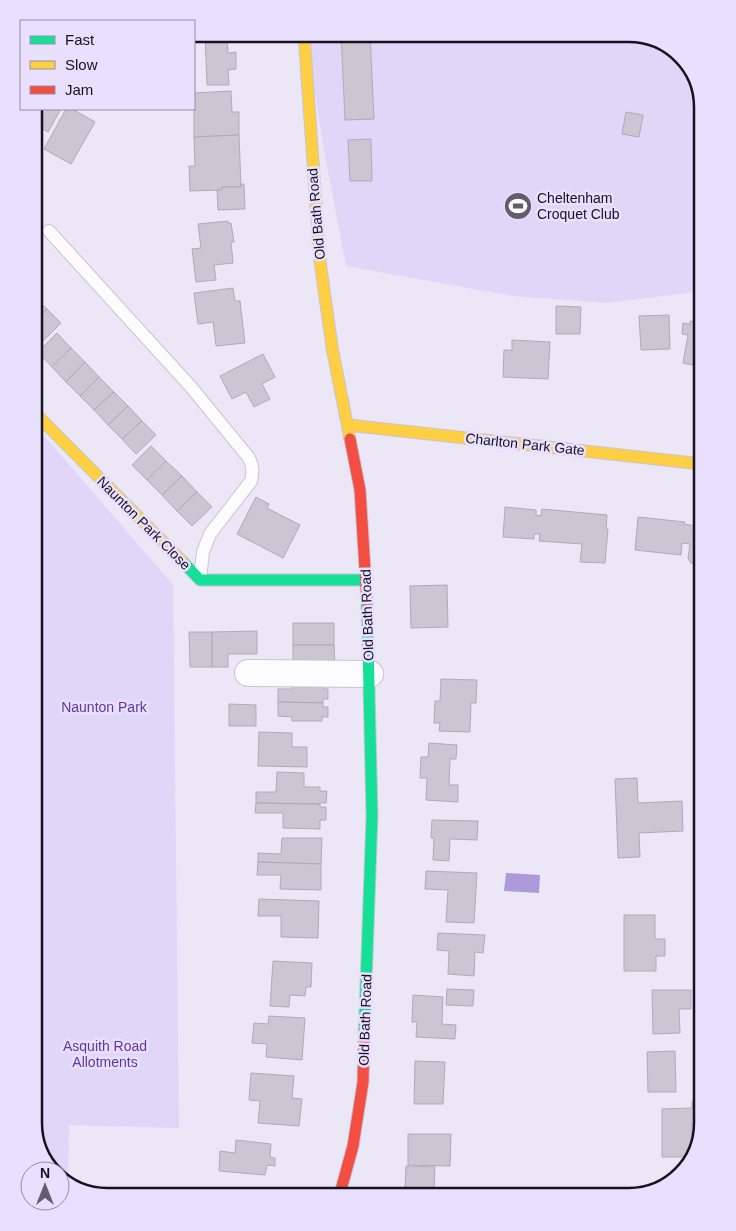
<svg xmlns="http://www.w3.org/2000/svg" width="736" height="1231" viewBox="0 0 736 1231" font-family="Arial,sans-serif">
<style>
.green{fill:#e0d6f8}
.water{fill:#ae99da}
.building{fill:#cac7d3;stroke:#aeabb7}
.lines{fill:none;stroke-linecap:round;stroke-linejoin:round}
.lane-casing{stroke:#c8c4d2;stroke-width:14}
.street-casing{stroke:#c8c4d2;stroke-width:28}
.fast-casing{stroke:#c8c4d2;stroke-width:13}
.slow-casing{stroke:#c8c4d2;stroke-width:13}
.jam-casing{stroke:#c8c4d2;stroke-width:13}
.lane{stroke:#fcfbfe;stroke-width:12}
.street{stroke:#fcfbfe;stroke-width:26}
.fast{stroke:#16e098;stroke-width:11}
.slow{stroke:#ffcf43;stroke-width:11}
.jam{stroke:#f24e42;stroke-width:11}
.labels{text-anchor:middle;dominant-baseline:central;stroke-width:5;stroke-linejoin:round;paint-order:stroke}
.poi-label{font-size:14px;fill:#16131e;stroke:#e8e0fe;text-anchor:start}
.street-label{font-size:14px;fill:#16131e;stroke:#e8e0fe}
.park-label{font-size:14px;fill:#61379e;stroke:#e8e0fe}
.rim{fill:none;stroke:#16131e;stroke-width:2.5}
</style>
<rect width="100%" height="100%" fill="#ece7f7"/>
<g class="green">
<path d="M306 34H634L670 46 695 75 702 108V291L607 303 513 296 346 266 323 145Z"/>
<path d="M34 424 173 585 179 1128 69 1125 68 1185 60 1177V1171H54L41 1156 34 1123Z"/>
</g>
<path class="water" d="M506 873 540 875 539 893 504 891Z"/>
<g class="building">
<path d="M205 34H227L228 53 236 52V69L228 70 229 85H207Z"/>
<path d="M341 34H370L374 119 345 120Z"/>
<path d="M231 91 232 112H239V135L194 137V93Z"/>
<path d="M34 109H61L48 132 34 124Z"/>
<path d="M66 109H72L95 122 71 164 44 149Z"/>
<path d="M626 112 643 115 639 137 622 134Z"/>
<path d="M239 135 241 187H222V190L190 191 189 166H195L194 137Z"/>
<path d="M371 139 372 181H350L348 140Z"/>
<path d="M241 184H244L245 209 218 210 217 190H222V187H241Z"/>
<path d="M228 221V223H231L234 242H231L233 263 214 265 216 280 196 282 192 249 201 248 198 224Z"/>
<path d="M233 288 235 301H240L245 343 216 346 213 322 198 324 194 293Z"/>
<path d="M34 296 47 309 34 322Z"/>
<path d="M556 306 581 307 580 334H556Z"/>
<path d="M47 309 61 323 41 343 34 335V322Z"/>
<path d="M669 315 670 349 641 350 639 316Z"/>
<path d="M690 321 702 323V367L683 363 688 335 682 334 683 323 690 324Z"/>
<path d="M57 333 71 348 52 367 38 352Z"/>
<path d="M512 340 550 342 548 379 503 377 504 350H512Z"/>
<path d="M71 348 85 362 66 382 52 367Z"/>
<path d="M263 354 275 377 262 384 270 399 254 407 246 392 232 399 220 376Z"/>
<path d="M85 362 99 377 80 396 66 382Z"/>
<path d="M99 377 114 392 94 410 80 396Z"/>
<path d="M114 392 128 406 108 425 94 410Z"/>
<path d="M128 406 142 421 122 439 108 425Z"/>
<path d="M142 421 156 435 136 454 122 439Z"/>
<path d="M151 446 166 461 147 480 132 465Z"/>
<path d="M166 461 182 476 162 495 147 480Z"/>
<path d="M182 476 197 492 177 511 162 495Z"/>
<path d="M197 492 212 507 192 526 177 511Z"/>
<path d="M256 497 269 504 267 508 300 525 283 558 237 534Z"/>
<path d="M505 507 536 510V515L541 516 542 509 607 515 606 529H608L605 563 580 562 582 544 539 541 540 534H534V539L503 537Z"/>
<path d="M638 517 685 522 684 524 702 527V566L697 567 690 562 688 558 690 544 682 543 681 555 635 550Z"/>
<path d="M447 585 448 627 411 628 410 586Z"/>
<rect x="293" y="623" width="41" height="22"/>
<path d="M257 631V654H228V667H212V632Z"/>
<path d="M189 632H212V667H190Z"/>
<path d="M293 645H334L335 667H293Z"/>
<path d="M441 679 477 680 476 703H471L470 732 439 731 440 723H434L435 701H440Z"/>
<path d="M292 684H323V689H328V699H323V703L278 702V689H292Z"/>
<path d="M278 702 323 703V707H328V717H322V721H292V717L278 716Z"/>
<path d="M229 704 256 705V726H229Z"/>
<path d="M259 732 292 733V747H307V767L258 766Z"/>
<path d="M429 743 457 745 456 759H450L449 785H458V802L426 800 427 778H420L421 757H428Z"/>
<path d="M277 772 304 773V787H320V791H327L326 803H320V804L256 803V792H276Z"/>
<path d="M637 778 638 803 682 801 683 831 639 833 640 857 618 858 615 779Z"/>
<path d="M694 792H702V826H695Z"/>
<path d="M256 803 320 804V807H326V820H320V829L283 828V813H255Z"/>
<path d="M432 820 478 821 477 840 450 839 449 861 433 860 434 838H431Z"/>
<path d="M282 838H322L321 864 258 862V853L281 854Z"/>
<path d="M258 862 321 864V890L280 889 281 875H257Z"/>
<path d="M426 871 477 873 474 923 446 922 448 890 425 889Z"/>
<path d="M259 899 319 901 318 938 281 937V916H258Z"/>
<path d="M624 915H655V939H665V956H656V971H624Z"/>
<path d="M438 933 485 935 483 953 475 952 474 976 448 974 449 951 437 950Z"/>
<path d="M273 961 312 963 311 987H306L305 996 290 995 289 1007 270 1006Z"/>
<path d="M447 989 474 990 473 1006 446 1005Z"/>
<path d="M652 990H691V1009H679L680 1033 653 1034Z"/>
<path d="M413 995 443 997 442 1024 456 1025 455 1039 416 1037 417 1022H412Z"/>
<path d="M269 1016 305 1018 302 1060 266 1057 267 1044 252 1043 254 1023 268 1024Z"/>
<path d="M675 1051 676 1092H648L647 1052Z"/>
<path d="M415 1061 445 1062 443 1104H414Z"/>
<path d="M251 1073 294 1076 292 1098 302 1099 299 1126 258 1123 260 1101 249 1100Z"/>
<path d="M692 1101H702V1122L692 1123V1157H662V1109L692 1108Z"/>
<path d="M408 1134H451L450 1166 408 1165Z"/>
<path d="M236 1140 271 1144 270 1157 275 1158V1166L267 1165 265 1175 219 1171 220 1151 235 1153Z"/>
<path d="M406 1166 435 1167 434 1189 405 1188Z"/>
<path d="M191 1193 238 1197H180L181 1194 191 1196Z"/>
</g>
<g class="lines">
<defs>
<path id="lane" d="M49 231 191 387 249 458C253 466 253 472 251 481L210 534 203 552 200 579"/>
<path id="street" d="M248 673 370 674"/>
<g id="fast">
<path d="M182 561 200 580H367"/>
<path d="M364 1040 372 816 367 602"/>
</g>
<g id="slow">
<path d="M304 34 320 261 332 347 350 439"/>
<path d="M34 412 182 561"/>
<path d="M348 425 702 464"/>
</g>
<g id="jam">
<path d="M350 439 360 490 367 602"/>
<path d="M339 1197 353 1146 363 1082 364 1040"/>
</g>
</defs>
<use href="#lane" class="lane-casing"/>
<use href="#street" class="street-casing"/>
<use href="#fast" class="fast-casing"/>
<use href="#slow" class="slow-casing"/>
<use href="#jam" class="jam-casing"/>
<use href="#lane" class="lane"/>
<use href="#street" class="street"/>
<use href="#fast" class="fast"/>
<use href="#slow" class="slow"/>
<use href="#jam" class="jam"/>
</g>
<defs>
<symbol id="stadium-disc" viewBox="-11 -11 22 22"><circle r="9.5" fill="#615d6a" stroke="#e8e0fe"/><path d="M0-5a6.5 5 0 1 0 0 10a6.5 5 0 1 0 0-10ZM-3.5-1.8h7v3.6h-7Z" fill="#fff"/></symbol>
</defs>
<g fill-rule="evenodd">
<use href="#stadium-disc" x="502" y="190" width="32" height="32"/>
</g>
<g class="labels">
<g class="poi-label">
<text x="537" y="198">Cheltenham<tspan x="537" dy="16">Croquet Club</tspan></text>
</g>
<g class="street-label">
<text transform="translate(316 214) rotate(-95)">Old Bath Road</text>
<text transform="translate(525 444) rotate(6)">Charlton Park Gate</text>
<text transform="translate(144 523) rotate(45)">Naunton Park Close</text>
<text transform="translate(367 615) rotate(-92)">Old Bath Road</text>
<text transform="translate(365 1020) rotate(-88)">Old Bath Road</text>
</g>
<g class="park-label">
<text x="104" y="707">Naunton Park</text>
<text x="105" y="1046">Asquith Road<tspan x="105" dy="16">Allotments</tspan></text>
</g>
</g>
<path d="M0 0H736V1231H0ZM107 42H629A65 65 0 0 1 694 107V1123A65 65 0 0 1 629 1188H107A65 65 0 0 1 42 1123V107A65 65 0 0 1 107 42Z" fill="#e8e0fe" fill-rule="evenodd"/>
<path class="rim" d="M107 42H629A65 65 0 0 1 694 107V1123A65 65 0 0 1 629 1188H107A65 65 0 0 1 42 1123V107A65 65 0 0 1 107 42Z"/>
<rect x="20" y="20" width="175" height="90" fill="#e8e0fe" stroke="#948ea4"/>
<rect x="30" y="36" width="25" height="8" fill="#16e098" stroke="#948ea4"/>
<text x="65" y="45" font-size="15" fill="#16131e">Fast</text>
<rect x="30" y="61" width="25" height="8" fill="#ffcf43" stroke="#948ea4"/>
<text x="65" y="70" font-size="15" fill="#16131e">Slow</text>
<rect x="30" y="86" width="25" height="8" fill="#f24e42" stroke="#948ea4"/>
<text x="65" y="95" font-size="15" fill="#16131e">Jam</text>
<g transform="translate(45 1186)"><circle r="24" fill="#e8e0fe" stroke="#948ea4"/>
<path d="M0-4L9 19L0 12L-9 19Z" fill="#615d6a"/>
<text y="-8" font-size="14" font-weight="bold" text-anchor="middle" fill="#16131e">N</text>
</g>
</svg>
